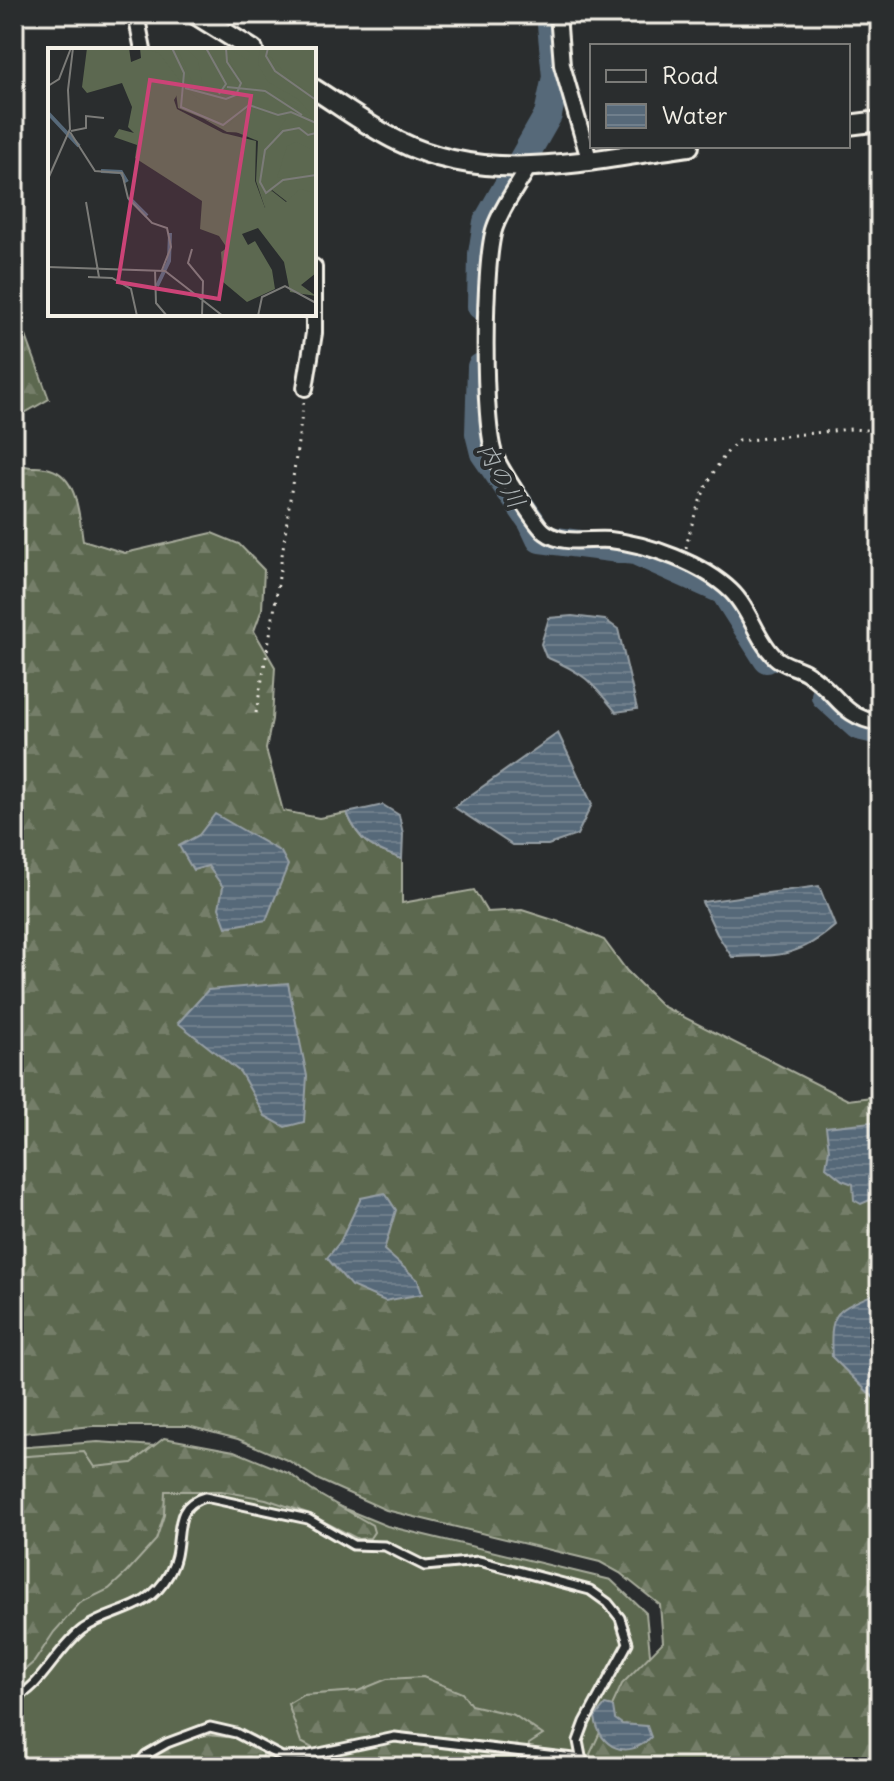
<svg xmlns="http://www.w3.org/2000/svg" width="894" height="1781" viewBox="0 0 894 1781" font-family="Delius,'Klee One',sans-serif">
<style>
.grass{fill:#5c6850;stroke:#a8ac9c;stroke-width:2}
.forest{fill:url(#forest-firs);stroke:#a8ac9c;stroke-width:2}
.water{fill:url(#water-rules);stroke:#969fa5;stroke-width:2}
.lines{fill:none;stroke-linecap:round;stroke-linejoin:round}
.river{stroke:#576979;stroke-width:28}
.service-casing{stroke:#f4f1e8;stroke-width:13}
.minor-casing{stroke:#f4f1e8;stroke-width:20}
.tertiary-casing{stroke:#f4f1e8;stroke-width:24}
.path{stroke:#f4f1e8;stroke-width:3;stroke-dasharray:2 6;stroke-linecap:butt}
.service{stroke:#2a2d2e;stroke-width:7}
.minor{stroke:#2a2d2e;stroke-width:14}
.tertiary{stroke:#2a2d2e;stroke-width:18}
.labels{text-anchor:middle;dominant-baseline:central;stroke-width:8;stroke-linejoin:round;paint-order:stroke}
.water-label{font-size:24px;font-style:italic;fill:#adb4b6;stroke:#2a2d2e}
.inset-river{fill:none;stroke:#576979;stroke-width:4}
.inset-road{fill:none;stroke:#7b7b78;stroke-width:2}
.view{fill:#cc4377;fill-opacity:0.15;stroke:#cc4377;stroke-width:4}
.inset-edge{fill:none;stroke:#f4f1e8;stroke-width:4}
</style>
<defs>
<pattern id="forest-firs" width="22" height="20" patternUnits="userSpaceOnUse" patternTransform="scale(2)"><rect width="22" height="20" fill="#5c6850"/><path d="M5 1l3.5 6h-7zM16 11l3.5 6h-7z" fill="#747e69"/></pattern>
<pattern id="water-rules" width="6" height="5" patternUnits="userSpaceOnUse" patternTransform="scale(2)"><rect width="6" height="5" fill="#576979"/><path d="M0 2.5h6" fill="none" stroke="#707f8c"/></pattern>
</defs>
<rect width="100%" height="100%" fill="#2a2d2e"/>
<filter id="ink" filterUnits="userSpaceOnUse"><feTurbulence type="fractalNoise" baseFrequency=".0125" numOctaves="2"/><feDisplacementMap in="SourceGraphic" scale="16" xChannelSelector="R" yChannelSelector="G"/><feConvolveMatrix kernelMatrix="1 2 1 2 8 2 1 2 1" color-interpolation-filters="sRGB"/></filter>
<g filter="url(#ink)">
<path class="grass" d="M98 1442 198 1449 387 1526 611 1580 646 1613 655 1705 679 1767H14V1448Z"/>
<g class="forest">
<path d="M14 303 49 399 14 419Z"/>
<path d="M14 461C25 470 37 465 50 469 78 477 79 516 83 540L125 553 212 533 239 544 264 570 262 609 254 631 275 667 272 719 266 749 283 811 319 818 347 813C360 844 372 848 402 859V903L474 890 487 912 522 910 569 925 604 940 627 971 662 1006 848 1100 880 1096V1767H593L590 1754 622 1684 663 1642 660 1605 620 1573 600 1562 386 1510 319 1480 289 1461 238 1439 188 1426H93L14 1434Z"/>
<path d="M164 1438 234 1451 290 1474 311 1490 372 1525 374 1532 370 1538 358 1539 307 1513 266 1499 221 1491H165L164 1515 156 1540 126 1573 109 1589 80 1603 54 1632 34 1662 14 1679V1457L84 1452 94 1467 132 1463Z"/>
<path d="M423 1677 462 1693 471 1705 514 1715 543 1735 529 1744 526 1767H336L329 1757 301 1742 288 1704 303 1695 358 1691 387 1679Z"/>
<path d="M208 1735 236 1738 260 1750 263 1756 259 1762 248 1757 215 1767H146C161 1747 185 1737 208 1735Z"/>
</g>
<g class="water">
<path d="M572 616 605 620 618 629 637 709 616 712C590 680 584 673 546 657L541 644 549 618Z"/>
<path d="M558 733 592 804 577 835 548 845H512L454 807Z"/>
<path d="M383 805 399 815 403 834 402 859C372 848 360 844 347 813Z"/>
<path d="M215 814 281 852 288 865 266 920 226 927 219 908 223 887 208 866 193 870 179 846 199 835Z"/>
<path d="M819 886 835 926C799 957 779 956 732 957L717 934 702 902Z"/>
<path d="M288 983 307 1076 304 1122 285 1127 265 1116 240 1072 178 1023 208 990Z"/>
<path d="M880 1121V1186L874 1188 870 1200 861 1204 854 1200 853 1184 842 1180 826 1167 829 1150 826 1127Z"/>
<path d="M385 1193 396 1210 384 1250 418 1280 422 1294 385 1301 351 1286 327 1258 340 1242 361 1198Z"/>
<path d="M876 1293 880 1295V1404L832 1357C829 1310 836 1311 876 1293Z"/>
<path d="M605 1705 613 1707 615 1719 622 1724 647 1726 651 1737C628 1761 599 1748 595 1717Z"/>
</g>
<g class="lines">
<g class="river">
<path d="M481 306 482 254 487 222 548 115 556 77 550 14"/>
<path d="M481 367 479 433 484 453 532 522 540 539 635 551 724 591 767 659"/>
<path d="M825 696 858 726 880 731"/>
</g>
<defs>
<g id="service">
<path d="M14 1698C40 1689 57 1648 83 1629 115 1607 147 1613 169 1574 187 1544 167 1507 205 1497L308 1519 353 1545 385 1546 425 1566 479 1561 590 1590 608 1603 620 1618 628 1643 585 1722 578 1741 583 1767"/>
<path d="M136 1767 146 1755 167 1743 210 1727 236 1733 282 1757 305 1756 395 1737 582 1759"/>
</g>
<g id="minor">
<path d="M136 14 143 50"/>
<path d="M558 14 562 65 589 159"/>
<path d="M528 168C517 187 502 207 495 227 483 259 482 425 495 456 499 467 537 527 545 532 563 546 589 538 610 540 648 544 703 564 731 591 750 609 756 639 775 657 783 665 798 667 807 673 838 692 840 717 880 723"/>
<path d="M305 388 314 333V267"/>
</g>
<g id="tertiary">
<path d="M195 14 253 50"/>
<path d="M314 89C341 106 369 127 398 141 490 187 591 159 689 146"/>
<path d="M848 125 880 121"/>
</g>
</defs>
<use href="#service" class="service-casing"/>
<use href="#minor" class="minor-casing"/>
<use href="#tertiary" class="tertiary-casing"/>
<g class="path">
<path d="M686 548C693 513 711 465 738 441L851 429 880 431"/>
<path d="M256 713 274 612 304 400"/>
</g>
<use href="#service" class="service"/>
<use href="#minor" class="minor"/>
<use href="#tertiary" class="tertiary"/>
</g>
</g>
<g class="labels">
<g class="water-label">
<text transform="translate(502 475) rotate(61)">内の川</text>
</g>
</g>
<g transform="translate(48 48)">
<rect width="268" height="268" fill="#2a2d2e"/>
<path d="M97 0H228L268 42V154L242 156 224 142 217 160 208 133 210 93 130 60 128 45Z" fill="#5c6850"/>
<path d="M39 0H81L83 14 93 10 92 0 111 5 135 37 126 52 129 61 175 85 208 93 207 133 217 160 218 147 224 143 238 154 252 141 267 145 268 225 253 237 268 248 242 244 236 214 210 180 194 186 200 197 207 193 224 222 227 241 199 254 175 234 173 204 179 200 171 188 152 181 154 153 87 110 89 97 66 89 71 81 86 85 80 79 84 59 74 35 39 45 34 39ZM129 0H138L150 12 155 41 164 42 169 52H153L141 44 145 36ZM180 0 200 12 202 4 193 0H212L210 16 220 34 250 51 268 72 232 49 199 40 183 16ZM222 0H268V49L243 32 220 6ZM200 59 238 71 213 109 211 93 202 85 179 84 156 71 179 78ZM248 94 268 104V125L229 130 239 98Z" fill="#5c6850"/>
<path class="inset-river" d="M0 65 31 98M53 123 73 124 79 134M81 150 99 168M109 238 121 213 122 185"/>
<path class="inset-road" d="M124 0 136 25 133 59 175 77 201 57 230 67 243 64 268 75M158 0 178 36 171 46M220 0 218 8 227 23 268 52M0 38 11 31 23 0M179 39 217 43 254 67M137 40 178 51 188 47 193 35 179 14 178 0M23 83 38 80V68L56 70M22 84 47 123 74 125 80 150 104 175 119 180 123 199 114 222M268 85 260 87 251 80 235 83 217 102 212 134 218 145 235 132 268 127M0 131 22 81 20 42 25 0M38 154 51 229M144 201 140 215 155 233 154 268M0 219 117 223 175 268M107 222 108 255 119 268M40 229 64 230 83 241 89 268M210 268 214 249 237 238 268 255"/>
<path class="view" d="M102 32 203 48 171 251 70 234Z"/>
<rect width="268" height="268" class="inset-edge"/>
</g>
<rect width="894" height="1781" fill="none" stroke="#2a2d2e" stroke-width="48"/>
<rect x="24" y="24" width="846" height="1733" fill="none" stroke="#f4f1e8" stroke-width="3" filter="url(#ink)"/>
<rect x="590" y="44" width="260" height="104" fill="#2a2d2e" stroke="#7b7b78" stroke-width="2"/>
<rect x="606" y="70" width="40" height="12" fill="#2a2d2e" stroke="#7b7b78" stroke-width="2"/>
<text x="662" y="84" font-size="24" fill="#f4f1e8">Road</text>
<rect x="606" y="104" width="40" height="24" fill="url(#water-rules)" stroke="#7b7b78" stroke-width="2"/>
<text x="662" y="124" font-size="24" fill="#f4f1e8">Water</text>
</svg>
